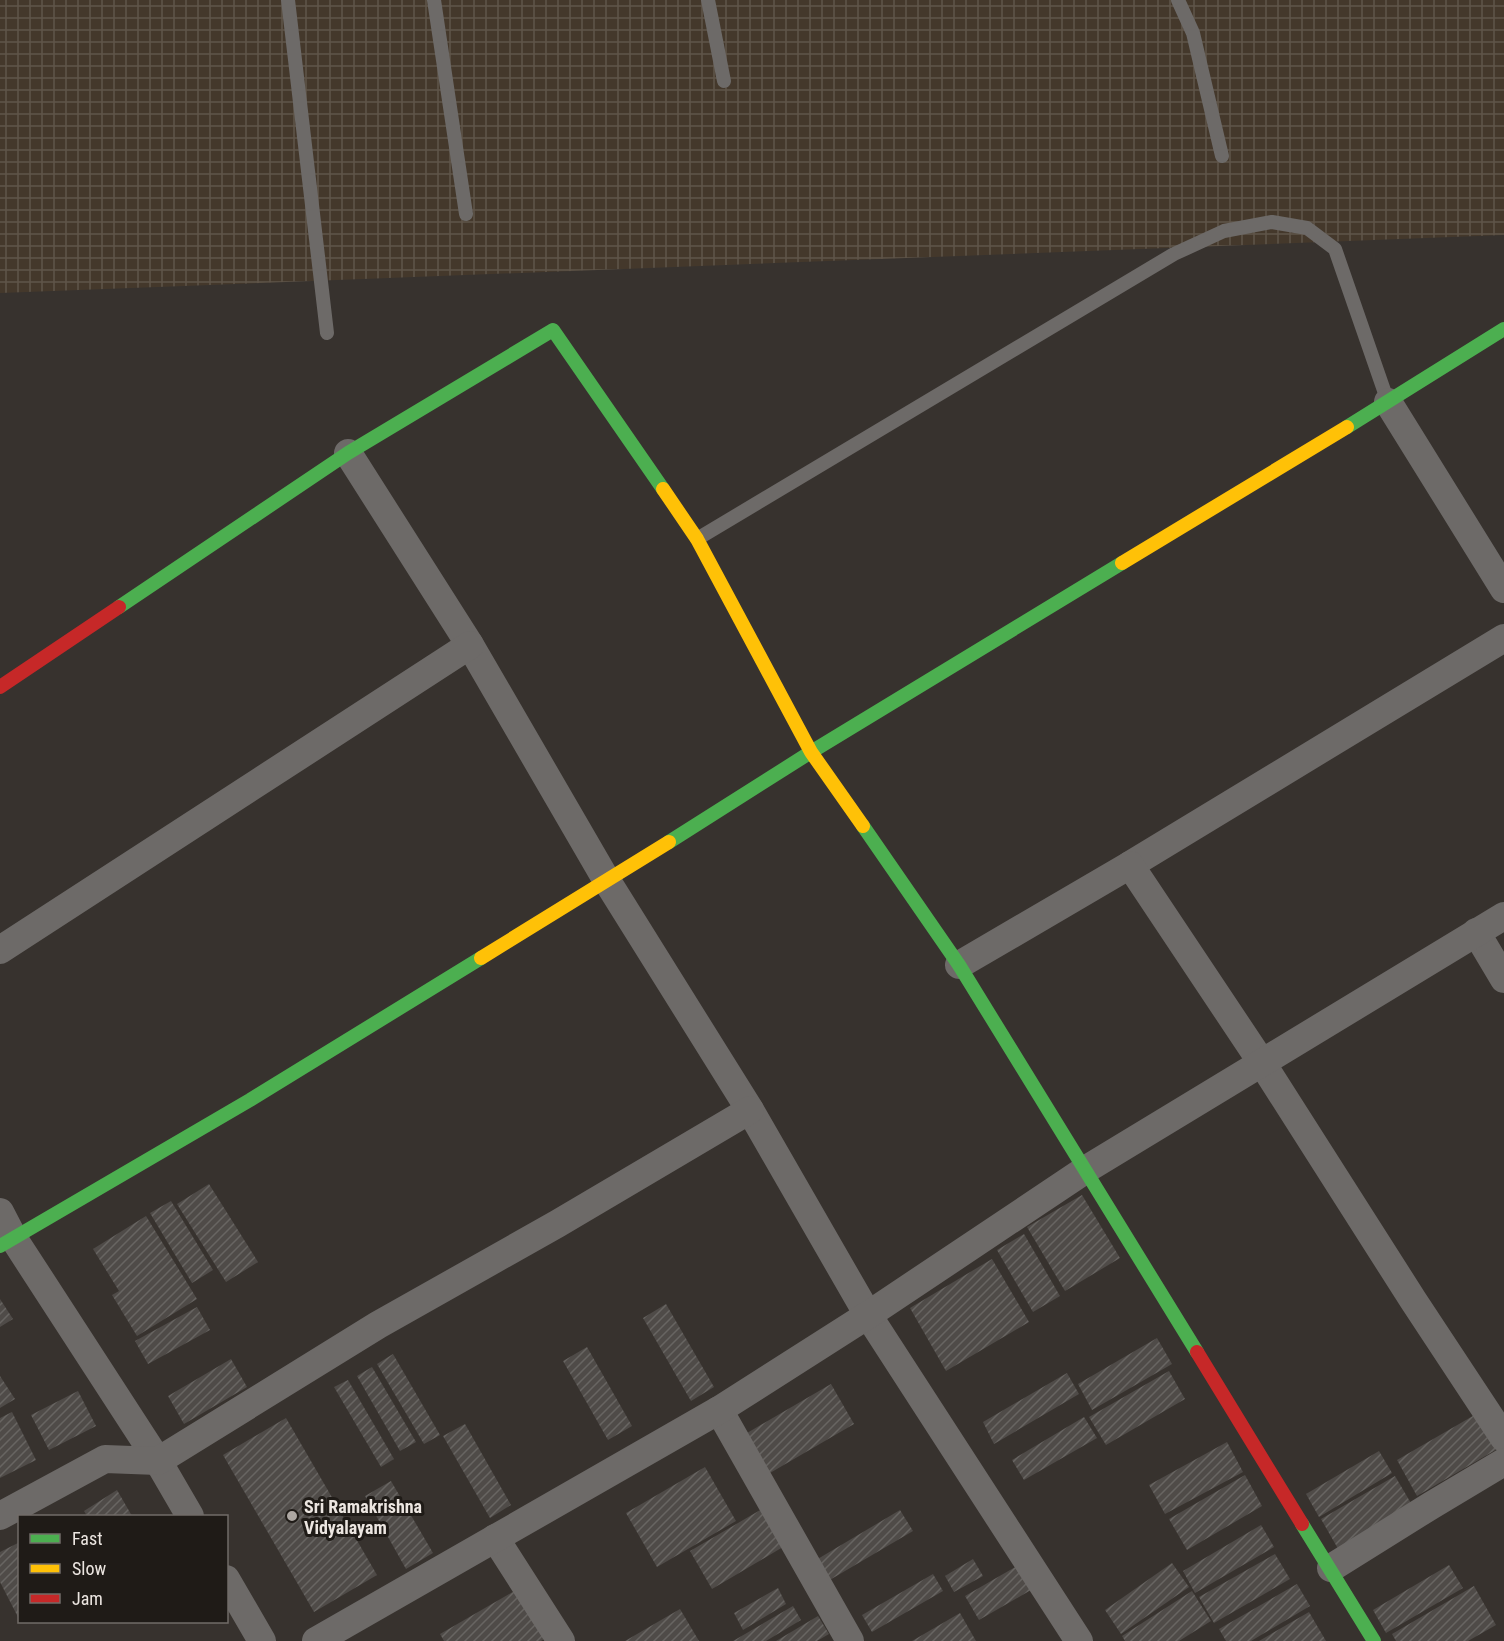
<svg xmlns="http://www.w3.org/2000/svg" width="1504" height="1641" viewBox="0 0 1504 1641" font-family="'Roboto Condensed',sans-serif">
<style>
.industrial{fill:url(#industrial-grid)}
.building{fill:url(#building-hatch)}
.lines{fill:none;stroke-linecap:round;stroke-linejoin:round}
.lane{stroke:#6d6a68;stroke-width:14}
.street{stroke:#6d6a68;stroke-width:28}
.fast{stroke:#4caf50;stroke-width:14}
.slow{stroke:#ffc107;stroke-width:14}
.jam{stroke:#c62828;stroke-width:14}
.poi-dot{fill:#ada7a2;stroke:#1f1b17;stroke-width:2}
.labels{text-anchor:middle;dominant-baseline:central;stroke-width:6;stroke-linejoin:round;paint-order:stroke}
.poi-label{font-size:18px;font-weight:bold;fill:#ece6e1;stroke:#1f1b17;text-anchor:start}
</style>
<defs>
<pattern id="industrial-grid" width="8" height="8" patternUnits="userSpaceOnUse" patternTransform="scale(1.5)"><rect width="8" height="8" fill="#44382b"/><path d="M0 4h8M4 0v8" fill="none" stroke="#5f5549"/></pattern>
<pattern id="building-hatch" width="6" height="6" patternUnits="userSpaceOnUse" patternTransform="scale(1.5)"><rect width="6" height="6" fill="#4f4b48"/><path d="M-1 1l2-2M0 6l6-6M5 7l2-2" fill="none" stroke="#686562"/></pattern>
</defs>
<rect width="100%" height="100%" fill="#37322e"/>
<path class="industrial" d="M0 0H1504V235L0 293Z"/>
<g class="building">
<path d="M209 1184 258 1262 226 1282 177 1204Z"/>
<path d="M1082 1195 1120 1258 1065 1291 1027 1227Z"/>
<path d="M171 1201 213 1270 192 1283 150 1213Z"/>
<path d="M146 1216 197 1299 137 1336 112 1295 119 1291 93 1249Z"/>
<path d="M1024 1234 1060 1296 1033 1312 997 1250Z"/>
<path d="M992 1259 1029 1322 946 1371 910 1308Z"/>
<path d="M0 1299 13 1319 0 1327Z"/>
<path d="M666 1304 714 1387 691 1401 643 1318Z"/>
<path d="M197 1307 210 1330 148 1364 135 1341Z"/>
<path d="M1157 1338 1172 1364 1092 1410 1078 1384Z"/>
<path d="M587 1347 632 1426 608 1440 563 1361Z"/>
<path d="M393 1354 440 1435 424 1444 377 1364Z"/>
<path d="M231 1359 247 1387 184 1424 168 1396Z"/>
<path d="M372 1367 416 1442 400 1451 357 1376Z"/>
<path d="M1169 1371 1185 1399 1106 1445 1089 1417Z"/>
<path d="M1067 1373 1079 1394 994 1444 983 1422Z"/>
<path d="M0 1376 15 1399 0 1408Z"/>
<path d="M348 1380 394 1459 381 1467 334 1387Z"/>
<path d="M831 1384 854 1424 770 1473 747 1433Z"/>
<path d="M78 1391 96 1426 49 1450 31 1415Z"/>
<path d="M12 1412 36 1460 0 1478V1418Z"/>
<path d="M1478 1413 1499 1448 1417 1496 1397 1460Z"/>
<path d="M1084 1417 1097 1438 1024 1480 1012 1460Z"/>
<path d="M286 1418 377 1575 314 1612 223 1455Z"/>
<path d="M465 1424 511 1505 490 1518 443 1436Z"/>
<path d="M1227 1442 1243 1472 1165 1514 1149 1485Z"/>
<path d="M1379 1451 1392 1473 1319 1517 1306 1494Z"/>
<path d="M705 1467 736 1521 657 1567 626 1513Z"/>
<path d="M1245 1475 1262 1506 1187 1550 1169 1519Z"/>
<path d="M1395 1476 1415 1510 1341 1554 1321 1519Z"/>
<path d="M391 1481 433 1553 406 1569 365 1496Z"/>
<path d="M117 1490 132 1516H87L84 1511Z"/>
<path d="M762 1509 783 1547 712 1589 690 1551Z"/>
<path d="M900 1510 913 1531 828 1581 816 1560Z"/>
<path d="M1261 1525 1274 1547 1195 1593 1183 1571Z"/>
<path d="M20 1542V1621L0 1582V1552Z"/>
<path d="M1275 1554 1290 1579 1214 1623 1199 1597Z"/>
<path d="M973 1559 983 1576 954 1592 945 1576Z"/>
<path d="M1172 1563 1189 1587 1121 1634 1105 1610Z"/>
<path d="M1449 1565 1463 1588 1386 1633 1373 1610Z"/>
<path d="M1017 1566 1031 1590 979 1620 965 1596Z"/>
<path d="M933 1574 943 1591 872 1632 862 1615Z"/>
<path d="M1297 1584 1310 1606 1251 1641H1226L1219 1629Z"/>
<path d="M1474 1586 1496 1625 1468 1641H1396L1392 1634Z"/>
<path d="M778 1588 786 1604 743 1630 734 1613Z"/>
<path d="M516 1590 544 1639 541 1641H444L440 1634Z"/>
<path d="M1192 1591 1211 1621 1179 1641H1125L1122 1636Z"/>
<path d="M793 1606 801 1620 766 1641H733Z"/>
<path d="M680 1609 699 1641H625Z"/>
<path d="M1309 1612 1326 1641H1259Z"/>
<path d="M960 1613 976 1641H912Z"/>
<path d="M818 1616 829 1634 817 1641H776Z"/>
</g>
<g class="lines">
<g class="lane">
<path d="M288 0 327 333"/>
<path d="M434 0 466 214"/>
<path d="M708 0 724 81"/>
<path d="M1178 0 1193 33 1222 156"/>
<path d="M697 539 1174 254 1224 231 1272 222 1307 228 1335 249 1388 402"/>
</g>
<g class="street">
<path d="M1388 402 1504 589"/>
<path d="M348 453 470 645 607 881 750 1110 868 1315 1079 1641"/>
<path d="M1130 865 1504 638"/>
<path d="M1476 932 1504 979"/>
<path d="M0 950 470 645"/>
<path d="M959 965 1130 865 1262 1063 1413 1300 1504 1438"/>
<path d="M0 1212 14 1239 158 1461 190 1516"/>
<path d="M719 1410 850 1641"/>
<path d="M0 1516 105 1459 158 1461 378 1325 557 1224 750 1110"/>
<path d="M495 1538 561 1641"/>
<path d="M1331 1568 1432 1505 1504 1462"/>
<path d="M226 1579 262 1641"/>
<path d="M316 1641 719 1410 868 1315 1085 1170 1504 916"/>
</g>
<g class="fast">
<path d="M1347 427 1504 329"/>
<path d="M119 607 348 453 553 330 663 489"/>
<path d="M863 826 959 965 1197 1352"/>
<path d="M669 842 811 752 1122 563"/>
<path d="M0 1246 250 1100 481 958"/>
<path d="M1302 1524 1374 1641"/>
</g>
<g class="slow">
<path d="M663 489 697 539 811 752 863 826"/>
<path d="M1122 563 1347 427"/>
<path d="M481 958 669 842"/>
</g>
<g class="jam">
<path d="M0 687 119 607"/>
<path d="M1197 1352 1302 1524"/>
</g>
</g>
<circle class="poi-dot" cx="292" cy="1516" r="6"/>
<g class="labels">
<g class="poi-label">
<text x="304" y="1506">Sri Ramakrishna<tspan x="304" dy="21">Vidyalayam</tspan></text>
</g>
</g>
<rect x="18" y="1515" width="210" height="108" fill="#1f1b17" stroke="#716c68" stroke-width="1.5"/>
<rect x="30" y="1534" width="30" height="9" fill="#4caf50" stroke="#716c68" stroke-width="1.5"/>
<text x="72" y="1545" font-size="18" fill="#ece6e1">Fast</text>
<rect x="30" y="1564" width="30" height="9" fill="#ffc107" stroke="#716c68" stroke-width="1.5"/>
<text x="72" y="1575" font-size="18" fill="#ece6e1">Slow</text>
<rect x="30" y="1594" width="30" height="9" fill="#c62828" stroke="#716c68" stroke-width="1.5"/>
<text x="72" y="1605" font-size="18" fill="#ece6e1">Jam</text>
</svg>
